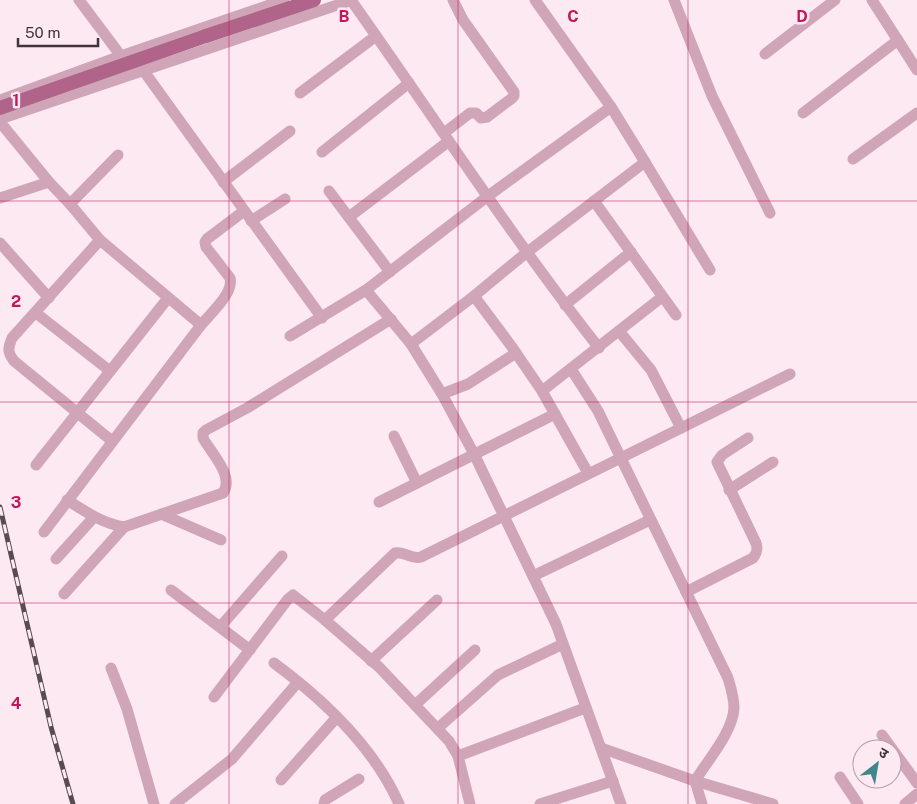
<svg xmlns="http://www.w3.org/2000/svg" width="917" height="804" viewBox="0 0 917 804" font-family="'Public Sans','Noto Sans Devanagari',sans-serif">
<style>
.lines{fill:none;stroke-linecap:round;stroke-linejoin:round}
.minor{stroke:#d0a5b8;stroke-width:11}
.major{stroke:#b06489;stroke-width:14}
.rail-casing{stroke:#584b51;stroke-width:5}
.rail{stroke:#fce9f1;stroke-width:3;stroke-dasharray:9;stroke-linecap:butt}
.major-bridge{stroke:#b06489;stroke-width:14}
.grid{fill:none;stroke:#c2185b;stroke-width:1;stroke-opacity:0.55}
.grid-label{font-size:16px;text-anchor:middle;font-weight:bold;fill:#c2185b;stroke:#fce9f1;stroke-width:5;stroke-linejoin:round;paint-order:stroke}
</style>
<rect width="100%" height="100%" fill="#fce9f1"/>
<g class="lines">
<g class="minor">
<path d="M79 0 121 56"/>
<path d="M351 0C433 116 511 236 599 348"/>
<path d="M674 0 712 96 770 213"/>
<path d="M872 0 917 70"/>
<path d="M137 51 143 70 322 318"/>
<path d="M765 54 835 0"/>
<path d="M300 93 376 36"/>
<path d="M0 100 121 56 284 0"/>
<path d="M803 113 898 40"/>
<path d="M0 119 352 0"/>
<path d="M0 122 49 182 70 204 100 240 201 325"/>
<path d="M444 133 470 113H476L481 118 487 117 511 99 514 96V92L463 20 453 0"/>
<path d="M322 152 409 83"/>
<path d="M853 159 917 113"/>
<path d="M645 162 710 270"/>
<path d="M223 182 290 131"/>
<path d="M329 191 390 272"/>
<path d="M0 198 49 182"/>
<path d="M594 201 676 315"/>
<path d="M70 204 118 155"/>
<path d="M349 217 449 141"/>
<path d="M251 221 285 199"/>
<path d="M100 240 12 338C8 348 7 352 14 361L112 441"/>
<path d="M0 243 49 298"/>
<path d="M366 290 411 344 442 394 474 454 556 624 621 804"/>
<path d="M474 296 512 347 542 391 588 473"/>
<path d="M565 305 631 252"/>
<path d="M36 313 110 371"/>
<path d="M619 331 651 370 681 428"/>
<path d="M290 336 366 290 488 196 611 107"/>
<path d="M411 344 474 296 526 253 645 162 611 107 535 0"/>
<path d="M571 369 598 411 728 678C731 688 734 697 734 708 733 732 707 761 695 781L702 804"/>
<path d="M542 391 662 297"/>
<path d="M442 394 468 384 516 353"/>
<path d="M394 436 417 483"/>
<path d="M36 465 168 298"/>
<path d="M729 490 773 462"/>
<path d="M67 500C86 512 102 523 124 527L223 493C235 476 211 453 203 438V433L206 430 247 408 391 319"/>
<path d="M379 502 555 414"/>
<path d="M161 514 221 540"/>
<path d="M44 532 201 325C211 313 234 293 230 278L206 247 205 242 207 239 244 211"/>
<path d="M56 559 94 517"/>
<path d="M533 576 650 520"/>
<path d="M171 590 250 650"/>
<path d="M686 592 753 558C757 553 758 549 756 543L717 462 722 455 748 438"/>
<path d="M64 594 124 527"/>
<path d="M325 620 395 553C405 551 411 560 421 557L790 374"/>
<path d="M220 627 282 556"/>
<path d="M371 661 437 600"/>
<path d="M274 663C324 700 374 747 399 804"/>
<path d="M111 668 127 709 154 804"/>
<path d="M214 697 288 599 293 595 325 620 379 667 449 741 458 756 470 804"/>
<path d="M415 705 475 650"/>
<path d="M438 728 498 675 563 644"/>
<path d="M882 735 917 783"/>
<path d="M601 748 695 781 773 804"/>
<path d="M458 756 585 708"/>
<path d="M840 777 858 804"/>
<path d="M281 780 337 717"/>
<path d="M175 804 232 759 298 682"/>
<path d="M324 804 325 800 359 779"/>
<path d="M540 804 613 781"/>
<path d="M905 804 917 794"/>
</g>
<path class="major" d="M206 36 314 0"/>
<defs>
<path id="rail" d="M0 507 51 727 73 804"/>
</defs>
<use href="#rail" class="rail-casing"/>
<use href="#rail" class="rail"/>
<path class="major-bridge" d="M0 108 206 36"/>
</g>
<path class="grid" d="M229 0V804M458 0V804M688 0V804M0 201H917M0 402H917M0 603H917"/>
<g class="grid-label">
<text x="344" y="22">B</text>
<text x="573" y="22">C</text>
<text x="802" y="22">D</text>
<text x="16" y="106">1</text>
<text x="16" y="307">2</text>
<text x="16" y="508">3</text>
<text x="16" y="709">4</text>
</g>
<g transform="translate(877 764) rotate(31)"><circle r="24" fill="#fce9f1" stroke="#b1a1a8"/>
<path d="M0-4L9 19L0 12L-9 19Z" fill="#3f878c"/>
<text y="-8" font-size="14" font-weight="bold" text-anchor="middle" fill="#40343a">उ</text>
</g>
<path d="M18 38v8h80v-8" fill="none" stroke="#40343a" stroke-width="2.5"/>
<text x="25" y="38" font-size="15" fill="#40343a" stroke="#fce9f1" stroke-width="4" paint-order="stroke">50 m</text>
</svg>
